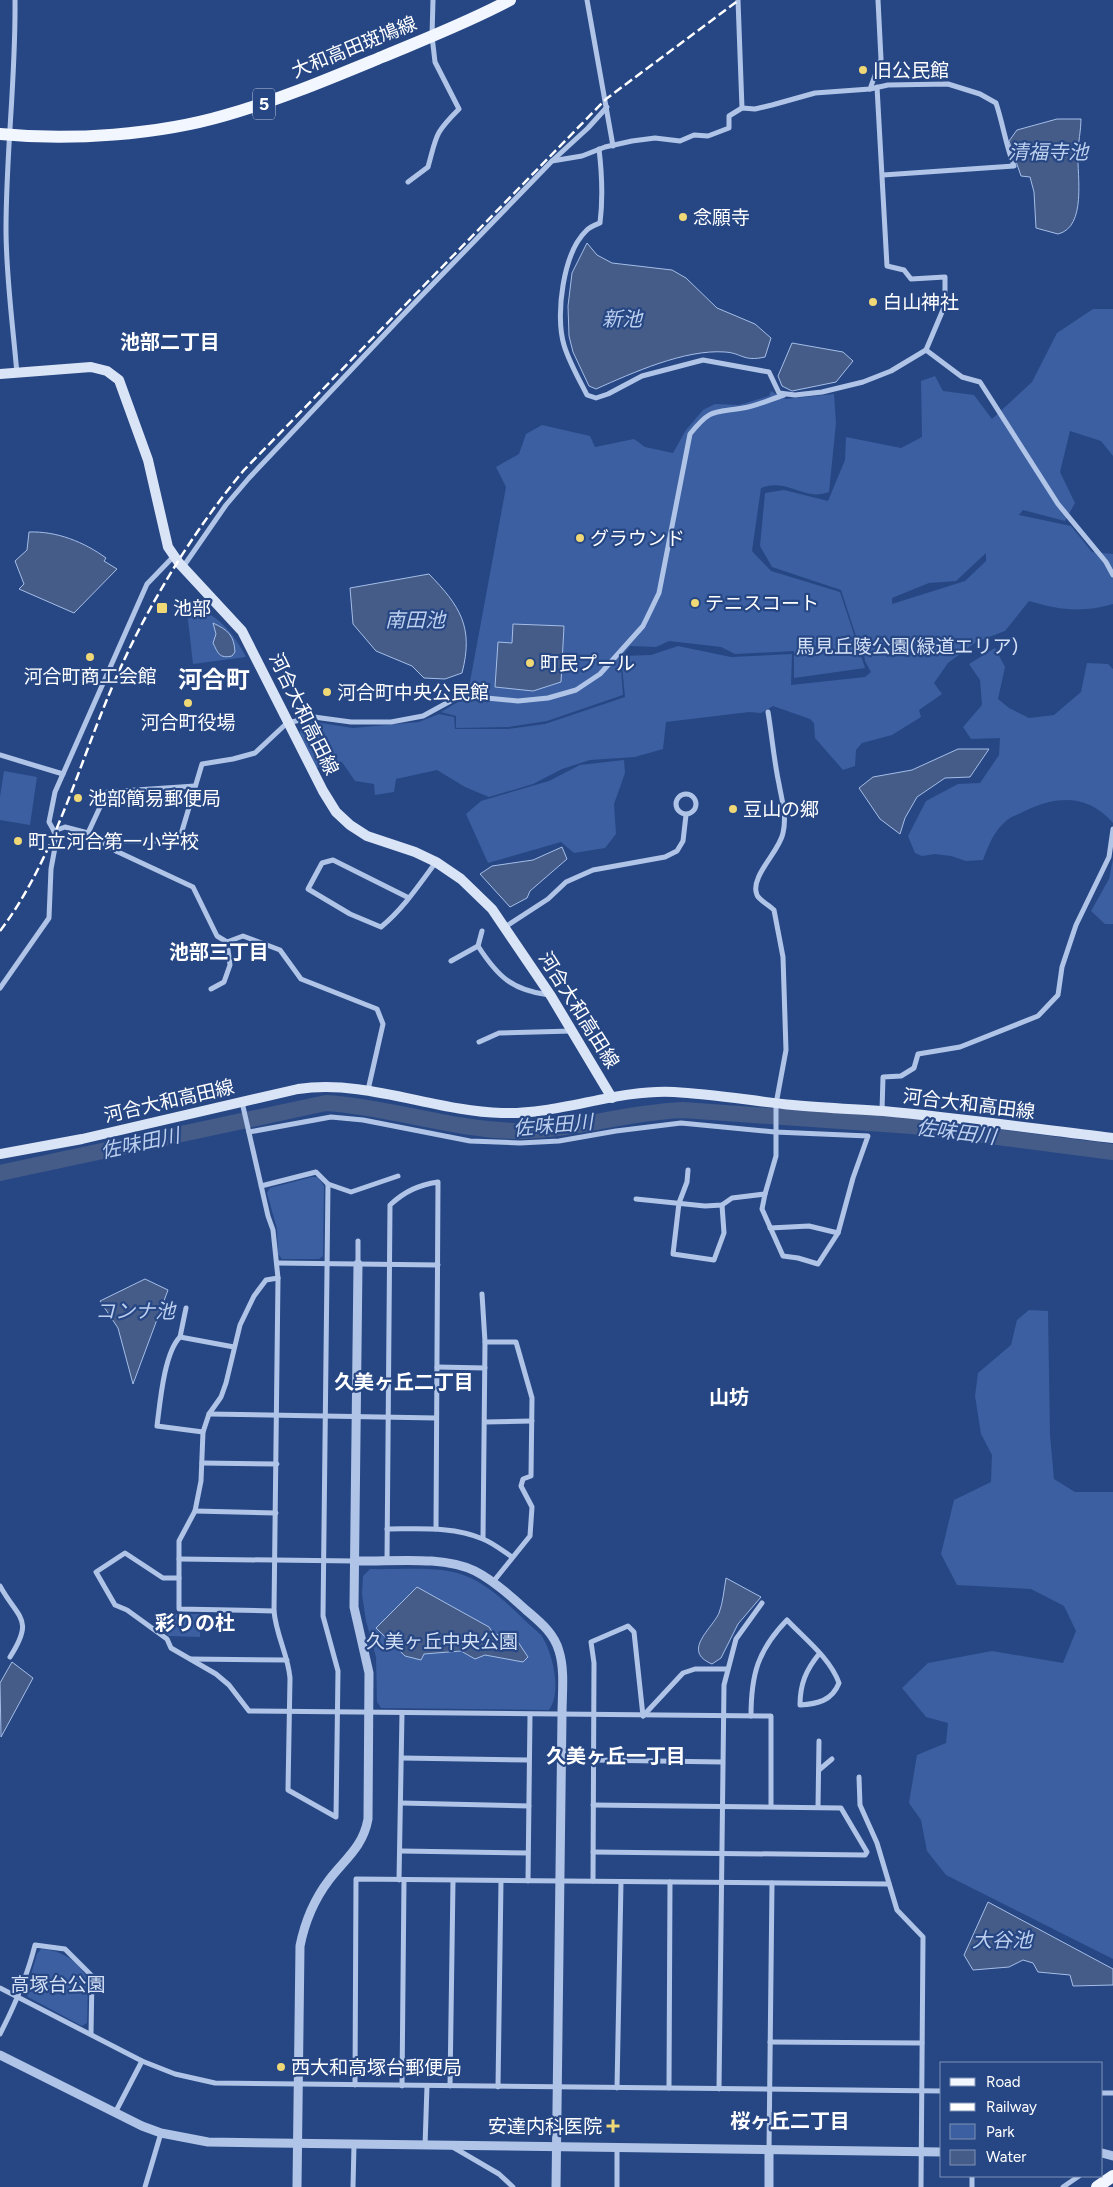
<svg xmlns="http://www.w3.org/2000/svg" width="1113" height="2187" viewBox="0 0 1113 2187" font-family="Figtree,'Noto Sans JP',sans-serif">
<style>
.green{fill:#3b5fa0;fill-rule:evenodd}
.water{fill:#455c89;stroke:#a5bee8}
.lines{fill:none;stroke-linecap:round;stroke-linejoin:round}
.river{stroke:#455c89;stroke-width:16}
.minor{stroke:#b0c4e7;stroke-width:5}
.tertiary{stroke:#b0c4e7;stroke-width:9}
.secondary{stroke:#dae4f7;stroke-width:10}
.primary{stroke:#f2f6fe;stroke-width:12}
.rail{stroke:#fff;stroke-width:2.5;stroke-dasharray:9 4;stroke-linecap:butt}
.poi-dot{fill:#f0d876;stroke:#274784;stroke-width:2}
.labels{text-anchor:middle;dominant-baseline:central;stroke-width:4.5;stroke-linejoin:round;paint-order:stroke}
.shield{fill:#274784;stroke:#bec8da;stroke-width:1}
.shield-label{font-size:18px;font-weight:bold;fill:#fff}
.street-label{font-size:19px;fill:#fff;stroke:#274784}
.poi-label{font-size:19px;fill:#fff;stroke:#274784;text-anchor:start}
.park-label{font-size:19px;fill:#d4e0f6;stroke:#274784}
.water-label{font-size:20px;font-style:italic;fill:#bccfef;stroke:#274784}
.neighbourhood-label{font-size:20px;font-weight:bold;fill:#fff;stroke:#274784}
.district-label{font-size:24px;font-weight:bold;fill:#fff;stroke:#274784}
</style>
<rect width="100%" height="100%" fill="#274784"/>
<g class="green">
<path d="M1093 309H1113V456L1101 441 1070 431 1060 472 1075 503 1065 521 1023 510 1019 515 1071 526 1092 552 1113 554V604C1081 613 1060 610 1029 601L1005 631 976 642 948 663 934 683 942 694 919 710 921 717 892 735 862 743 856 750 855 766 843 770 815 738 814 723 810 719 773 706 761 713 749 712 666 722 663 749 635 757 590 760 562 769 533 784 489 797 465 787 437 770 396 779 394 792 375 795 374 784 355 781 342 762 315 768 300 737V727L308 721 353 728 419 722 439 714 454 717 455 729H508L545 724 625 697 621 656 620 658 623 695 547 721 508 727 456 728V716L441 712 463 699 469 687 506 487 496 467 519 454 526 434 542 425 590 436 595 447 634 439 645 447 673 453 686 430 703 410 715 404 739 405 769 396 771 391 785 399 834 394 836 423 829 492C804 502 789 477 761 488L752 551 771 571 840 592 865 668 794 678V651L735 654 721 647 669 641 656 647 630 646 622 656 651 655 678 646 731 657 792 654 791 685 865 677 871 672 865 661 862 641 857 639 841 590 772 567 760 546 765 493 784 490 828 501 845 460 846 437 901 448 922 437 921 381 935 376 943 391 974 395 992 419 1032 382 1057 333ZM986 553V561L965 581 892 604V598L929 583 956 581Z"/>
<path d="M189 609C215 608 235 636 246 657L193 664 187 611Z"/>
<path d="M995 648 1005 667 998 699 1009 708 1029 718 1054 715 1081 692 1087 663 1108 664 1113 669V823C1087 793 1055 796 1023 812 1017 815 1010 817 1006 821 994 831 988 846 983 860L966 861 951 856 935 854 922 856 915 853 908 836 926 801 958 784 980 783 999 755 1000 738 971 739 963 727 982 705 980 680 969 664Z"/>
<path d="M624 760 625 773 614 804 616 834 605 848 574 853 561 842 488 863 466 814 481 801 549 781 580 765Z"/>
<path d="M4 771 37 777 30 825 0 820V797Z"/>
<path d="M1113 859V924H1105L1091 911 1109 879Z"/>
<path d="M312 1177H318L324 1186 323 1256 319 1259H282L278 1254 277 1229 267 1193 270 1188Z"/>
<path d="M1029 1310 1048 1311 1050 1435 1054 1479 1075 1492H1113V1959L946 1875 927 1851 921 1820 909 1803 917 1755 946 1743 948 1723 926 1717 902 1688 928 1663 992 1651 1063 1663 1076 1631 1064 1606 1031 1589 957 1585 941 1554 954 1500 991 1482 992 1455 981 1434 975 1396 978 1373 1011 1345 1017 1320Z"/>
<path d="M370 1569C399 1570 440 1565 466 1576 494 1587 518 1615 541 1635 553 1652 562 1693 549 1710L381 1708 377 1702 376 1657 366 1621 362 1594 363 1576Z"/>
<path d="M175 1614H200V1637L169 1636 162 1631Z"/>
<path d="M41 1949C61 1950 79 1961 88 1980L87 2023 82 2026 28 1997 26 1992 37 1954Z"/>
</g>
<g class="water">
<path d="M1057 119H1081C1081 131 1078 142 1078 154 1077 175 1087 227 1058 234L1036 228 1034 192 1030 177 1021 176 1009 141 1017 130Z"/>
<path d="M587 243 597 255 612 263 672 270 686 278 717 308 755 324 771 338 765 357C743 362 742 353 725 352 685 349 632 373 596 389L589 386 573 352 569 336 568 306 572 273Z"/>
<path d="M792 343 843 352 853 361 836 382 792 391 782 386 778 376Z"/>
<path d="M29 532C57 531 84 542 106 558L104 561 117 569 74 613 19 589 24 584 15 561 27 550Z"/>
<path d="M429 574C460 606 474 627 462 673L445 679 424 678 412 666 376 651 353 624 350 588Z"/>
<path d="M213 623C228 630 234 635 235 652L232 656C219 659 218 653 213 643L216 634Z"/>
<path d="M513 624 564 626 561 682 533 691 495 687 498 642 512 643Z"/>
<path d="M958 749H989L970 777 945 778 917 797 905 818 900 834 880 819 859 788 873 777 912 770Z"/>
<path d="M562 847 567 859 530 891 527 898 510 907 480 874 492 866 533 860Z"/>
<path d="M145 1279 168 1290 133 1384 118 1328 100 1301Z"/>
<path d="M726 1578 761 1597 738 1624 721 1658 712 1664C681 1651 712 1629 719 1613 723 1603 724 1589 726 1578Z"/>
<path d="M417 1587 489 1627 493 1633 518 1642 528 1657 523 1662 485 1655 475 1659 461 1651 424 1654 421 1660 405 1656 376 1628Z"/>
<path d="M12 1662 33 1678 1 1737 0 1683Z"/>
<path d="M988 1902 1113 1969V1985L1073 1986 1070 1975 1038 1972 1033 1963 1023 1960 1009 1967 973 1970 964 1955Z"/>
</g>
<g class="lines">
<path class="river" d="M0 1173 326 1103C391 1107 455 1131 521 1131 575 1130 628 1112 683 1110L912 1126 1113 1152"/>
<g class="minor">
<path d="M15 0C16 76 6 152 6 229 6 277 13 326 17 374"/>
<path d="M587 0 613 146"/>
<path d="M738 0 742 108"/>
<path d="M870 89 881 59 878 0"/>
<path d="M599 149C602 174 603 199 600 223 595 225 589 227 586 231 563 253 555 316 564 345 569 362 579 379 587 395L596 398 608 394 642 376 703 360 769 372 779 393 795 395 822 392 863 382 891 371 926 350 945 305V277L911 279 904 270 887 266 877 87"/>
<path d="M552 161 588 128 607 107"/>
<path d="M408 182 428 167C437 135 434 134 459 109L435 62 432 36 433 0"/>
<path d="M926 350 962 377 980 382 1058 504 1106 562 1113 575"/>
<path d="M183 567 226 505 249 478 401 317 552 161 582 156 605 147 632 141 655 138 680 141 694 135 708 136 729 128V116L742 108 755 109 772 105 815 93 870 89 888 85 948 84 980 94 996 103C1003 124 1006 146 1014 166L883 175"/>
<path d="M0 755 63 774"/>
<circle cx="686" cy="804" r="10"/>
<path d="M54 831 65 827 88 833 116 851 193 887 217 936 227 942 243 936 280 950 301 979 377 1009 383 1024 368 1090"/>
<path d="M88 833 107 792 195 786"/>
<path d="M116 851 120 841H179L202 764 233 759 255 753 287 723 314 717 351 722H391L423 716 456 698 466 696 518 701 548 698 576 690 600 674 643 626 659 593 690 434C711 408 713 413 743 408 757 406 771 399 784 395"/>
<path d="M409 898 333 860 322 863 308 889 350 914 381 927C403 909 419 885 436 862"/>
<path d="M505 927 548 899 566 882 593 870 665 857 677 851 683 841 686 815"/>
<path d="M478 946 482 931"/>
<path d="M451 961 478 946C498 977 512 990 549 995"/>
<path d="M0 988 49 918 51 869 56 842 54 831 49 822 55 792 147 584 173 557"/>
<path d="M211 989 224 982 230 965 227 942"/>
<path d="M479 1042 499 1033 572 1031"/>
<path d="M242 1102 268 1216 273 1230 278 1278 274 1611C276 1635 288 1655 290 1678L288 1790 336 1817 338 1671 323 1616 328 1184 316 1172 261 1186"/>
<path d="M882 1111 883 1077 901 1076 914 1068 918 1054 960 1047 1038 1016 1058 995 1062 967 1076 925 1109 857 1113 829"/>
<path d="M249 1132 331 1117 363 1120 470 1141 520 1143 559 1141 616 1131 681 1123 775 1132 868 1136 853 1178 838 1233 818 1264 798 1258 783 1256 762 1209 765 1194"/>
<path d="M688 1170 687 1182 679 1203 673 1254 714 1260 724 1233 722 1205"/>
<path d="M328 1184 351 1192 398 1176"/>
<path d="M636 1199 705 1206 722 1205 732 1198 765 1194 776 1156V1104L786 1050 783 957 774 910C769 905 759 900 757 895 749 877 780 851 783 833 787 816 782 801 779 784 774 761 772 736 768 712"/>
<path d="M770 1228 809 1226 838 1233"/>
<path d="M277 1263 438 1265"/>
<path d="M358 1264V1241"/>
<path d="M482 1294 485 1342"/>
<path d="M180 1337 186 1308"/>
<path d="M437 1367 485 1368"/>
<path d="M209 1414 436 1418"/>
<path d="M485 1422 532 1421"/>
<path d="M203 1432 157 1426C160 1403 164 1353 180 1337L234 1347"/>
<path d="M202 1463 277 1464"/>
<path d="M195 1511 276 1513"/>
<path d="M387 1529C419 1529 453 1526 483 1539 493 1543 503 1551 512 1557"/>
<path d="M483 1539 485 1342H516L532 1398 531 1476 523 1479 521 1486 532 1507 530 1536 493 1582"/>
<path d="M179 1559 354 1561"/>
<path d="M387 1561 390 1205C405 1191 419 1185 438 1182L436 1529"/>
<path d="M179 1578H163L125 1553 96 1572 115 1605 127 1610 167 1639 171 1648 216 1674 229 1685 249 1711 771 1716V1806"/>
<path d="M0 1586C18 1619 35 1618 10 1657"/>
<path d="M274 1611 179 1609V1541L195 1511 201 1481 203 1432 209 1414 221 1397 226 1383 240 1325 254 1296 266 1280 278 1278"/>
<path d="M190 1659 287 1660"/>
<path d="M643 1716 683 1673 695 1669H726"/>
<path d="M751 1716C751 1674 758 1650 787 1620 805 1639 830 1658 839 1683 832 1701 817 1704 800 1705 800 1684 806 1670 819 1654"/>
<path d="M402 1758 529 1760"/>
<path d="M594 1760 722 1762"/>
<path d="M819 1770 832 1759"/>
<path d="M859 1777 860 1805 877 1843 897 1910 923 1937 921 2187"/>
<path d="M401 1803 529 1806"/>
<path d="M593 1805 841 1808 867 1852 865 1855 593 1852"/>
<path d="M818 1807 819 1741"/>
<path d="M401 1851 528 1853"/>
<path d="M399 1880 402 1713"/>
<path d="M528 1881 530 1715"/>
<path d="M593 1881 594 1663 591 1642 628 1626 634 1632 643 1716"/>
<path d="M0 1988 142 2061 175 2074 215 2083 942 2091"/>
<path d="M0 2034C15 2005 27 1977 35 1945L65 1949 92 1976 91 2034"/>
<path d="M770 2042 922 2043"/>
<path d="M355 2085 356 1879 889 1884"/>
<path d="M402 2086 404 1880"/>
<path d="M450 2086 453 1881"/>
<path d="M498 2087 501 1881"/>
<path d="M617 2088 621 1882"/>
<path d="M669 2088 670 1882"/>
<path d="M719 2089 724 1685 736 1639 762 1603"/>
<path d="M1102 2093H1113"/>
<path d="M115 2113 142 2061"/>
<path d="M425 2146 427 2086"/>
<path d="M451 2146 499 2174 513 2187"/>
<path d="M769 2150 772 1883"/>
<path d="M972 2176V2187"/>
<path d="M145 2187 161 2133"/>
<path d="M353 2187 354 2145"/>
<path d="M617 2187V2148"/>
<path d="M1063 2187 1079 2176"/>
</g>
<g class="tertiary">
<path d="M354 1561C390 1562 442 1555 475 1571 493 1580 511 1596 526 1610 540 1622 554 1633 559 1651 565 1670 562 1694 562 1715L556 2187"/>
<path d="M0 2055 142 2126 161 2133 208 2142 942 2152"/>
<path d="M1102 2153 1113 2156"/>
<path d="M297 2187 300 1946C305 1921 313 1901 329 1880 345 1859 363 1847 368 1819L369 1673 354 1607 358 1264"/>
<path d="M769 2187V2150"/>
</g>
<g class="secondary">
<path d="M0 374 91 367 107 371 119 380 148 460 168 547 179 563 242 631 323 791 336 812 350 825 367 836 415 852 436 862 461 879 492 909 551 996 612 1098"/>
<path d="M0 1154 82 1139 298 1089C367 1079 433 1111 502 1113 560 1115 616 1089 674 1092 713 1094 753 1101 793 1105 823 1108 853 1109 883 1111 960 1118 1037 1129 1113 1138"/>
</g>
<g class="primary">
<path d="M0 134C70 141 158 135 226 115 279 100 331 78 382 57 425 39 469 22 510 0"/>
<path d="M1097 2187 1113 2176"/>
</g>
<path class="rail" d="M0 931C51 864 76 774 108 697 140 618 189 536 244 470L606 99 739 0"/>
</g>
<g class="poi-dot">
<circle cx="863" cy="70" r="5"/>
<circle cx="683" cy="217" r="5"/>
<circle cx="873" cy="302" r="5"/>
<circle cx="580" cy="538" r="5"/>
<circle cx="695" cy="603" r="5"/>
<rect x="156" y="602" width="12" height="12" rx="2.5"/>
<circle cx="90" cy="657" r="5"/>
<circle cx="530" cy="663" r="5"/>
<circle cx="327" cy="692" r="5"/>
<circle cx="188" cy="703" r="5"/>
<circle cx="78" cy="798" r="5"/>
<circle cx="733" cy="809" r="5"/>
<circle cx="18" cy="841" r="5"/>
<circle cx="281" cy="2067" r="5"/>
<path d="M610.5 2118.5h5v5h5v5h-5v5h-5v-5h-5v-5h5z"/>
</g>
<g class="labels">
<rect class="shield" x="253" y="88.5" width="22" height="31" rx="4"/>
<g class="shield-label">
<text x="264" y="104">5</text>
</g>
<g class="street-label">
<text transform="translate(354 47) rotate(-22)">大和高田斑鳩線</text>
<text transform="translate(304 714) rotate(64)">河合大和高田線</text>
<text transform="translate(579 1010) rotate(58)">河合大和高田線</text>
<text transform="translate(169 1101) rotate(-13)">河合大和高田線</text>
<text transform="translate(969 1104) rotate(7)">河合大和高田線</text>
</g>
<g class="poi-label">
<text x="873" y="70">旧公民館</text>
<text x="693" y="217">念願寺</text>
<text x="883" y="302">白山神社</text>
<text x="590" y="538">グラウンド</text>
<text x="705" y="603">テニスコート</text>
<text x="173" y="608">池部</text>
<text x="540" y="663">町民プール</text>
<text x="90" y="676" text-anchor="middle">河合町商工会館</text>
<text x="337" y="692">河合町中央公民館</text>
<text x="188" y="722" text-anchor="middle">河合町役場</text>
<text x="88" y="798">池部簡易郵便局</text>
<text x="743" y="809">豆山の郷</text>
<text x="28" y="841">町立河合第一小学校</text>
<text x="291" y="2067">西大和高塚台郵便局</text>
<text x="602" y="2126" text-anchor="end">安達内科医院</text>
</g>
<g class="park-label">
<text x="907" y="646">馬見丘陵公園(緑道エリア)</text>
<text x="442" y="1641">久美ヶ丘中央公園</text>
<text x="58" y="1984">高塚台公園</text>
</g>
<g class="water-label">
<text x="1048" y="152">清福寺池</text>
<text x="622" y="319">新池</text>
<text x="415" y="620">南田池</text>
<text transform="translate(553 1125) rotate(-5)">佐味田川</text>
<text transform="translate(956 1132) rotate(7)">佐味田川</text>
<text transform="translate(140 1143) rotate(-12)">佐味田川</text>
<text x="135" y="1311">コンナ池</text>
<text x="1002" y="1940">大谷池</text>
</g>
<g class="neighbourhood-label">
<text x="170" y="342">池部二丁目</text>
<text x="219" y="952">池部三丁目</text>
<text x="404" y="1382">久美ヶ丘二丁目</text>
<text x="729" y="1397">山坊</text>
<text x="195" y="1623">彩りの杜</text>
<text x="616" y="1756">久美ヶ丘一丁目</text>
<text x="790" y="2121">桜ヶ丘二丁目</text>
</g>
<g class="district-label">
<text x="214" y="679">河合町</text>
</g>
</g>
<rect x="940" y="2062" width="162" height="115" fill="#274784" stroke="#7d91b5"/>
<rect x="950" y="2078" width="25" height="8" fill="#f2f6fe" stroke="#7d91b5"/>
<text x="986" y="2087" font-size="15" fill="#ffffff">Road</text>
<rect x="950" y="2103" width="25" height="8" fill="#ffffff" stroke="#7d91b5"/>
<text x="986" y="2112" font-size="15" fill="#ffffff">Railway</text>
<rect x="950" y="2124" width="25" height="15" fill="#3b5fa0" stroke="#7d91b5"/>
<text x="986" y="2137" font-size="15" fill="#ffffff">Park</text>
<rect x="950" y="2150" width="25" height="15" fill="#455c89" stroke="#7d91b5"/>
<text x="986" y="2162" font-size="15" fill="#ffffff">Water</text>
</svg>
